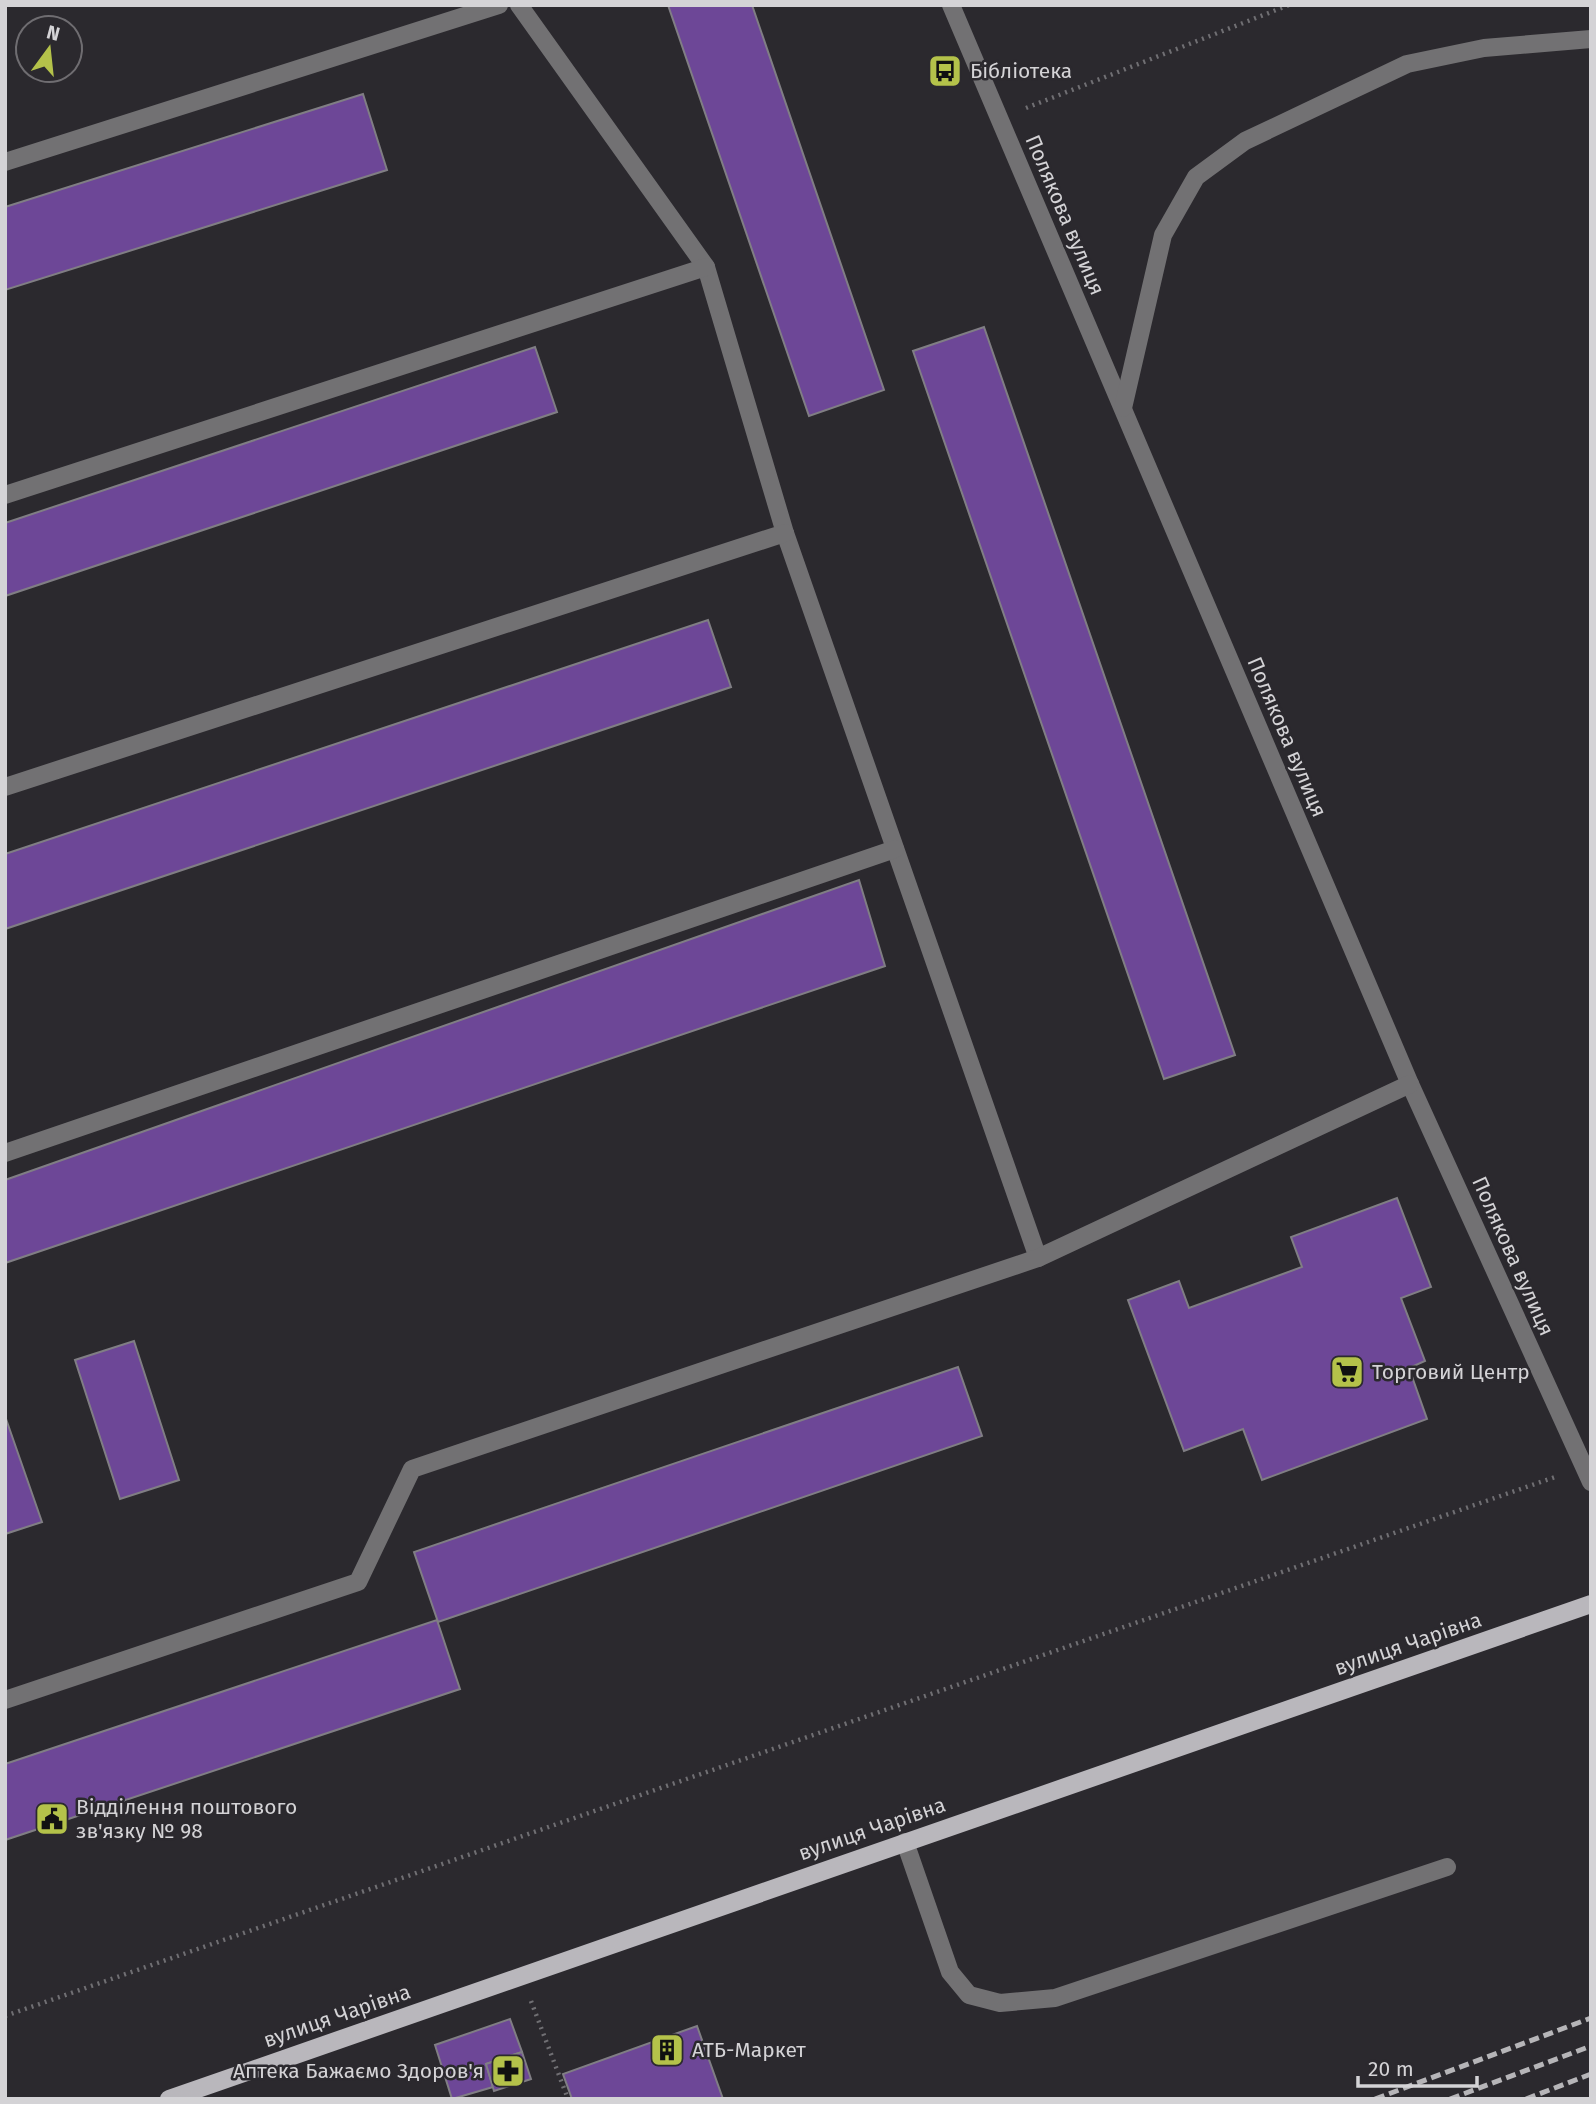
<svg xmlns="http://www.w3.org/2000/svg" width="1596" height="2104" viewBox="0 0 1596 2104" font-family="'Fira Sans',sans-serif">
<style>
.building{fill:#6d4797;stroke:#807e84;stroke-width:2}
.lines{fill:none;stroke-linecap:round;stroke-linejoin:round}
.path{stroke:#706f73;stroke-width:4.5;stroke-dasharray:2 5;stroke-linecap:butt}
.minor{stroke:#727173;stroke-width:18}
.major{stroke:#b9b7bc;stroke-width:18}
.rail{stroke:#b6b5b8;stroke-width:5;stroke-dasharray:10 5;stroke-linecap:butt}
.labels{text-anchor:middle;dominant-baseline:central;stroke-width:5;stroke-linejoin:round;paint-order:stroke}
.poi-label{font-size:21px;fill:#d4d3d6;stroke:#2b292e;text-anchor:start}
.street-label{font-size:21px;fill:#d4d3d6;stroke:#2b292e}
</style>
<rect width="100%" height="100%" fill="#2b292e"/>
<g class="building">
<path d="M668 5H752L884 390 809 416Z"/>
<path d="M363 94 387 170 5 290V207Z"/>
<path d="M984 327 1235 1055 1164 1079 913 351Z"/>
<path d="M535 347 557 412 5 596V523Z"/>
<path d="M708 620 731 687 5 929V854Z"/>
<path d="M859 880 885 966 5 1263V1180Z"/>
<path d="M1397 1198 1431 1287 1401 1298 1425 1361 1409 1368 1427 1419 1262 1480 1243 1429 1184 1451 1128 1300 1179 1281 1189 1308 1302 1267 1291 1237Z"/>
<path d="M134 1341 179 1480 120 1499 75 1360Z"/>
<path d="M958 1367 982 1436 438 1622 414 1552Z"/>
<path d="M5 1416 42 1522 5 1534Z"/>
<path d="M437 1620 460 1689 5 1840V1764Z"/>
<path d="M510 2019 522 2052 486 2064 493 2087 452 2099 435 2045Z"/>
<path d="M697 2026 723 2099H572L563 2074Z"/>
<path d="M522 2052 531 2079 494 2091 486 2064Z"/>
</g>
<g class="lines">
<g class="path">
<path d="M1026 108 1289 5"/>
<path d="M531 2001 568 2099"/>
<path d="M5 2016 1558 1476"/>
</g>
<g class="minor">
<path d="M519 5 706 267 785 533 1038 1258"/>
<path d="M951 5 1410 1084 1591 1482"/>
<path d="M5 162 499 5"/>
<path d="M1123 408 1163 235 1196 177 1245 141 1407 64 1484 48 1591 39"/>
<path d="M5 495 706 267"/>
<path d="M5 787 785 533"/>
<path d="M5 1153 895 849"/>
<path d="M5 1700 358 1582 412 1469 1038 1258 1410 1084"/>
<path d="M905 1842 950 1972 969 1995 1000 2003 1055 1998 1447 1867"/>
</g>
<path class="major" d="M169 2099 1591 1604"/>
<g class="rail">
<path d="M1375 2099 1591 2018"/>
<path d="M1450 2099 1591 2046"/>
<path d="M1526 2099 1591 2074"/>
</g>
</g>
<defs>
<symbol id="bus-square" viewBox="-11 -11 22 22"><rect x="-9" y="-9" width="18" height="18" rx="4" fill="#b4c24a" stroke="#2b292e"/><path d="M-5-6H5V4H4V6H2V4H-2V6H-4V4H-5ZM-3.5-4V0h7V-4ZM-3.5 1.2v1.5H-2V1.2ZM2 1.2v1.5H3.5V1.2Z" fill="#111"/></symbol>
<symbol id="supermarket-square" viewBox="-11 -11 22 22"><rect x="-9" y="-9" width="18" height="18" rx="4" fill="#b4c24a" stroke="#2b292e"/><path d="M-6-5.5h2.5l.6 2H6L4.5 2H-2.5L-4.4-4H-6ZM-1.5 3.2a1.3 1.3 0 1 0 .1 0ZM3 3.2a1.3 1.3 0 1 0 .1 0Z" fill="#111"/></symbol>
<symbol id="civic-square" viewBox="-11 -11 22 22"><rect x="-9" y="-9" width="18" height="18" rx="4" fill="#b4c24a" stroke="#2b292e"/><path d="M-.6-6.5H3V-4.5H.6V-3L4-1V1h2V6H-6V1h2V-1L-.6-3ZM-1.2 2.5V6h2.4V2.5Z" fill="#111"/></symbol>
<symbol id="building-square" viewBox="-11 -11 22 22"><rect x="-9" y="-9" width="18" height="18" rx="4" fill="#b4c24a" stroke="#2b292e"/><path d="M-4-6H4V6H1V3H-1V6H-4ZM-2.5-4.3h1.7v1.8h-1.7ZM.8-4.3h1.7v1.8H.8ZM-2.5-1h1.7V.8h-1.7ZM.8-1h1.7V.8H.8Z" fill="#111"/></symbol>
<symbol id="pharmacy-square" viewBox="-11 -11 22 22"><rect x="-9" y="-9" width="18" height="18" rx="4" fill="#b4c24a" stroke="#2b292e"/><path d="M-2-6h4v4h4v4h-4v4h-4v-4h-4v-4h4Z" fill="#111"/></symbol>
</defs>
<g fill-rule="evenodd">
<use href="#bus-square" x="926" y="52" width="38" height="38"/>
<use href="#supermarket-square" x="1328" y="1353" width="38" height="38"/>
<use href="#civic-square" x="33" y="1800" width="38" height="38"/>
<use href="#building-square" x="648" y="2031" width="38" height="38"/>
<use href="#pharmacy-square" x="489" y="2052" width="38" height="38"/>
</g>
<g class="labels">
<g class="poi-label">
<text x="970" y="71">Бібліотека</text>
<text x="1372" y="1372">Торговий Центр</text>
<text x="76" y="1807">Відділення поштового<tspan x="76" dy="24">зв'язку № 98</tspan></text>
<text x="692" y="2050">АТБ-Маркет</text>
<text x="484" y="2071" text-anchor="end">Аптека Бажаємо Здоров'я</text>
</g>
<g class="street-label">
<text transform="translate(1065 215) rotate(67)">Полякова вулиця</text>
<text transform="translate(1287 737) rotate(67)">Полякова вулиця</text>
<text transform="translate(1513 1256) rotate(66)">Полякова вулиця</text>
<text transform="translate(1408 1644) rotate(-19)">вулиця Чарівна</text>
<text transform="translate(872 1829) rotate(-19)">вулиця Чарівна</text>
<text transform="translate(337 2016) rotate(-19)">вулиця Чарівна</text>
</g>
</g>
<rect width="1596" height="2104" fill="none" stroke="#d4d3d6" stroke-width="14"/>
<g transform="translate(49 49) rotate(15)"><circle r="33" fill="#2b292e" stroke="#6f6d71" stroke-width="2"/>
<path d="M0-5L12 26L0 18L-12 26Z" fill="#b4c24a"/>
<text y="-10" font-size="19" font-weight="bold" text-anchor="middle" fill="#d4d3d6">N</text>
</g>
<path d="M1358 2076v10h119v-10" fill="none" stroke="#d4d3d6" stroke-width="3.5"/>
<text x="1368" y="2076" font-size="21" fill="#d4d3d6" stroke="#2b292e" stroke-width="5" paint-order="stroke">20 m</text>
</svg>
